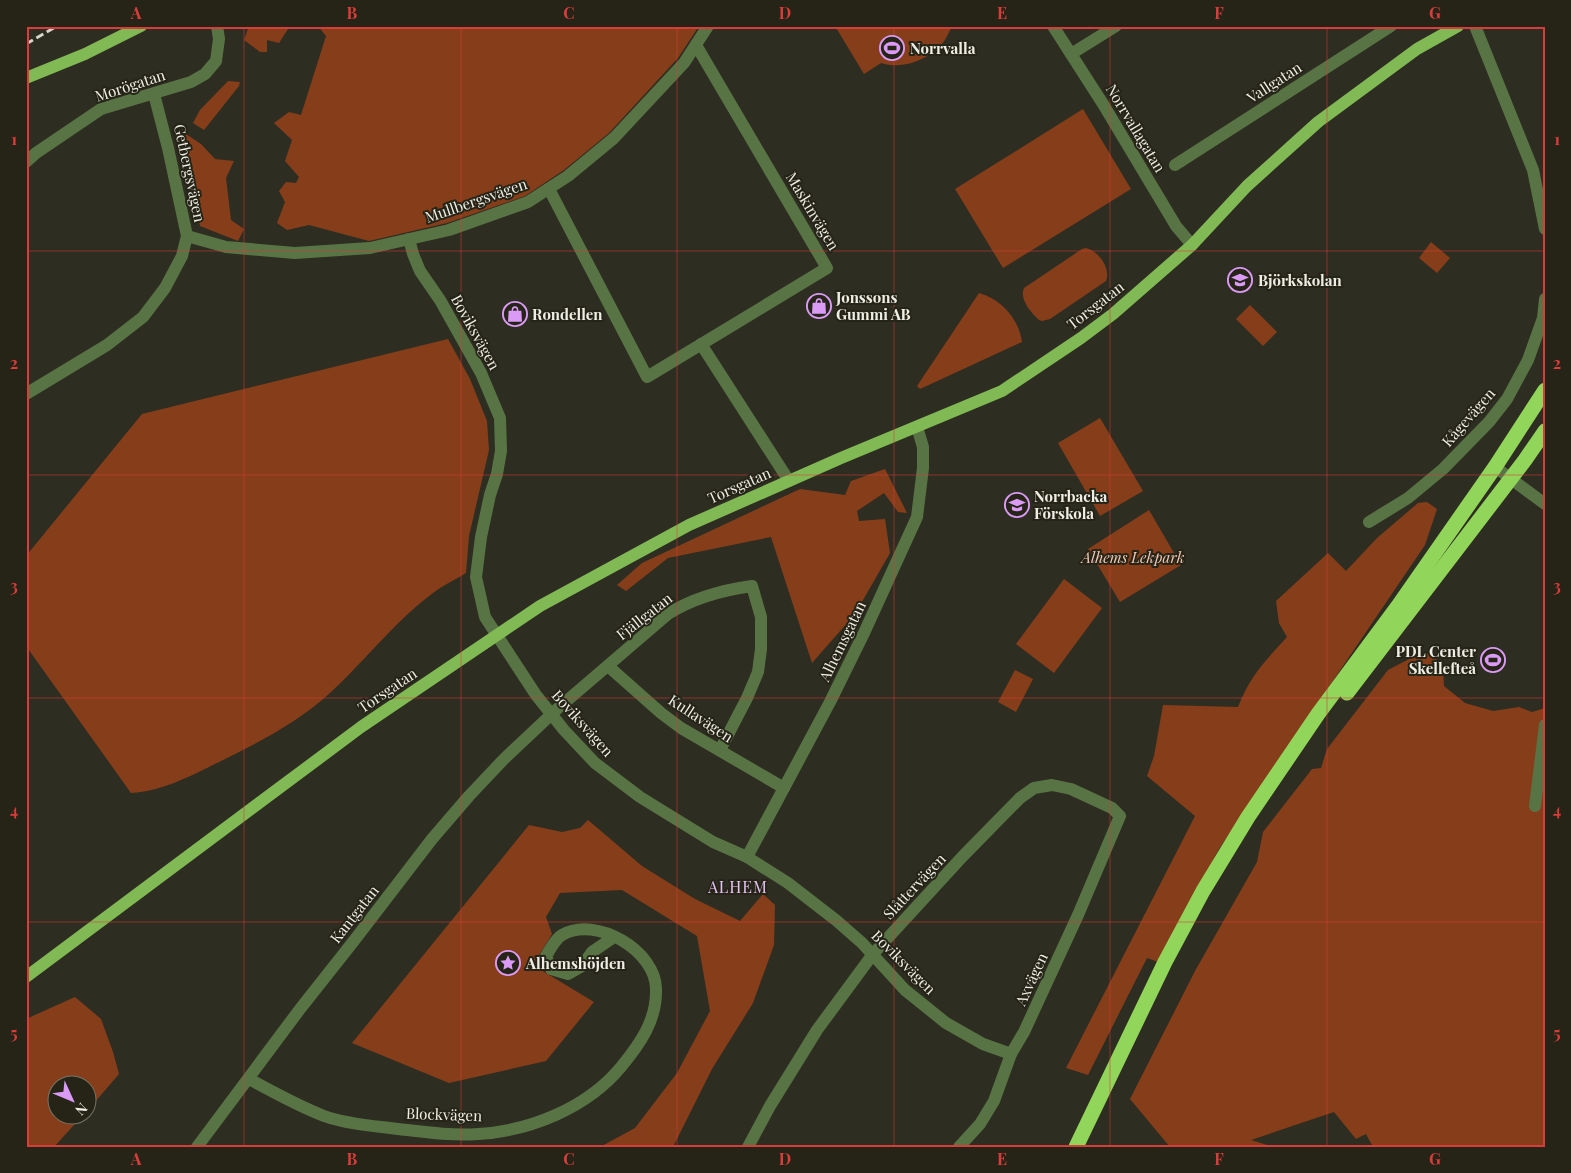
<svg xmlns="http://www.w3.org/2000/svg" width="1571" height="1173" viewBox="0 0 1571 1173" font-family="'Playfair Display',serif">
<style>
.green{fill:#863e1a}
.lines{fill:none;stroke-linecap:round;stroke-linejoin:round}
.minor{stroke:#587445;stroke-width:12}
.major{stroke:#81ba55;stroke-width:12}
.highway{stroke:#91d55a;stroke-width:15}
.rail{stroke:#d7d6ce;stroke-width:3;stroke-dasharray:8 4;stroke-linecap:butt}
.grid{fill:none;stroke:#d83c3b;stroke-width:1;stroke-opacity:0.55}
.labels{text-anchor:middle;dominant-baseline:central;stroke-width:4;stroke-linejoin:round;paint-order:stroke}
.poi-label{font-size:15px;font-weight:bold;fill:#eeeee6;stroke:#252417;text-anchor:start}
.street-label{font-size:15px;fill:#eeeee6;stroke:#252417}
.park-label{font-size:15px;font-style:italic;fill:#f4c8b5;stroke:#252417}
.neighbourhood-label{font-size:16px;letter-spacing:1px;fill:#e6c3f7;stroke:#252417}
.neatline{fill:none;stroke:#d83c3b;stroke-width:2}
.grid-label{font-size:16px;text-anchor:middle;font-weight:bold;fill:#d83c3b}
</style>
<rect width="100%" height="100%" fill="#2e2d21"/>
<g class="green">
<path d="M249 26H290L279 43 267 40V52H260L244 40Z"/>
<path d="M318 26H699L678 58 609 133 564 170 525 196 447 223 369 241 309 225 287 230 277 223 285 202 279 191 286 182 296 183 299 177 285 161 292 140 274 123 289 112 301 115 326 36Z"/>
<path d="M835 26H952C949 32 946 39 942 44 927 60 903 70 881 63L864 74Z"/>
<path d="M228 81 240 82 239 86 204 130 193 123 200 110Z"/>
<path d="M1083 109 1131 189 1003 268 955 189Z"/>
<path d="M186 134 201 144 215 159 234 161 226 178 231 220 244 229 238 241 200 226 181 143Z"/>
<path d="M1431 242 1450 258 1437 273 1419 258Z"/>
<path d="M1086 248C1099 251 1111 269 1106 281L1050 319 1042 321 1039 320C1031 313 1019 299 1024 288L1082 249Z"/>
<path d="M979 293C1001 299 1019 319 1022 342L920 389 917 386Z"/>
<path d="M1250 305 1277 332 1263 346 1236 319Z"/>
<path d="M448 339 470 379 487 421 489 450 469 536 466 573C458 578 448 583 440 588 398 617 367 659 330 693 296 724 257 743 217 763 189 777 162 791 131 793L26 646V556L142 414Z"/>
<path d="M1100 418 1143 491 1100 516 1058 443Z"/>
<path d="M885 469 907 513 898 512 884 493 857 511 859 521 885 519 890 553 855 614 812 663 771 537 668 558 626 591 617 585 642 563 800 489 845 495 851 481Z"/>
<path d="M1427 502 1437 509 1425 545 1219 849 1158 962 1147 958 1088 1075 1066 1068 1195 816 1147 776 1154 756 1163 705 1238 707C1250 676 1265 661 1287 637L1279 623 1276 601 1328 553 1346 571 1377 538 1418 503Z"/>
<path d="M1149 510 1181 565 1120 602 1088 549Z"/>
<path d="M1064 579 1102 608 1054 673 1016 644Z"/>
<path d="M1431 652 1443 668 1444 686 1465 703 1493 711 1519 707 1532 712 1545 708V1147H1373L1366 1134 1356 1139 1334 1112 1251 1140 1274 1147H1170L1130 1099 1195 971 1257 862 1263 832 1312 769 1321 768 1327 749 1388 670 1411 658Z"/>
<path d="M1015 670 1033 679 1016 712 998 702Z"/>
<path d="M588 820 642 866 695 899 740 921 763 894 775 905 774 945 753 1003 712 1069 673 1147H600L635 1128 677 1073 710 1011 697 936 622 890 560 893 546 917 552 934 538 957 541 970 594 1002 546 1061 449 1083 352 1043 529 825 562 832 580 828Z"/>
<path d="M75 997 101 1019 113 1052 119 1074 88 1110V1086H58V1116H82L54 1147H26V1019Z"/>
</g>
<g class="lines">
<g class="minor">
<path d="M1053 26 1103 104 1176 226 1192 245"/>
<path d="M1475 26 1533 170 1545 229"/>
<path d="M1071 54 1116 26"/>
<path d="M26 162 36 153 101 109 191 82 205 74 216 61 219 39 217 26"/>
<path d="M1175 165 1391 26"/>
<path d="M549 189 647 377 827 268 696 45"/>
<path d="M187 236 226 247 295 253 370 248 449 230 528 202 568 176 614 138 684 63 708 26"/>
<path d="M409 239 413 254 420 271 440 300 481 373 500 418 501 451 497 474 490 495 481 537 476 577 485 617 536 695 564 730 595 763 640 797 713 842 747 857 788 883 837 921 862 943 905 990 946 1023 983 1044 1011 1054"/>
<path d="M701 344 789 481"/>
<path d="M26 394 107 345 143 317 165 288 182 256 187 236 168 148 154 94"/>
<path d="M1495 467 1545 504"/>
<path d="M1369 522 1408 498 1443 469 1489 422 1507 399 1528 360 1543 318 1545 299"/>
<path d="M608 666 661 713 681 728 784 788"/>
<path d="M1535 806 1545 725"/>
<path d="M747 857 830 702 864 633 917 517 923 468V447L917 427"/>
<path d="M249 1079C273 1092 298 1106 324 1116 346 1124 375 1126 398 1129 424 1132 452 1136 478 1134 530 1131 587 1108 621 1067 640 1044 657 1020 656 989 656 951 596 915 562 935 555 939 551 948 546 956L551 969 568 974 582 966 592 952 614 937"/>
<path d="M197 1147 300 1009 353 942 432 839 469 796 504 759 556 710 668 614C693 598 723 590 752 586L761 617V649L758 672 747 698 720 750"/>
<path d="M748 1147 770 1106 817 1030 873 954 963 856 1020 798 1034 788 1052 785 1071 789 1112 808 1120 816 1078 915 1024 1032 1011 1054 994 1101 980 1124 959 1147"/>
</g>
<g class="major">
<path d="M26 78 85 54 141 26"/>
<path d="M26 977 361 727 540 606 689 525 841 458 1002 391 1081 338 1113 314 1192 245 1247 186 1318 122 1417 49 1458 26"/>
</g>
<g class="highway">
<path d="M1347 693 1525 460 1545 431"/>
<path d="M1076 1147 1165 962 1203 891 1248 817 1318 714 1398 606 1495 467 1545 390"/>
</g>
<path class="rail" d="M26 44 57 26"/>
</g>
<path class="grid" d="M244 26V1147M461 26V1147M677 26V1147M894 26V1147M1110 26V1147M1327 26V1147M26 251H1545M26 475H1545M26 698H1545M26 922H1545"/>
<defs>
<symbol id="stadium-ring" viewBox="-11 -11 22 22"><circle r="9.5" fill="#252417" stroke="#da9af6" stroke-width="1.5"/><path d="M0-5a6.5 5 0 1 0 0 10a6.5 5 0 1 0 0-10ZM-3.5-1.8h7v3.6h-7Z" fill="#da9af6"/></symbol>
<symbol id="school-ring" viewBox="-11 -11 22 22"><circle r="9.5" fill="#252417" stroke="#da9af6" stroke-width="1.5"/><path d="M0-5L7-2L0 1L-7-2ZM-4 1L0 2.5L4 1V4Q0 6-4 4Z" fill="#da9af6"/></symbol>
<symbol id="shop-ring" viewBox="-11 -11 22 22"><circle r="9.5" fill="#252417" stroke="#da9af6" stroke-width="1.5"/><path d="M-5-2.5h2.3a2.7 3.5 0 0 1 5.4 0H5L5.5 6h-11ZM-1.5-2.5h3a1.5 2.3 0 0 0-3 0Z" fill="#da9af6"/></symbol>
<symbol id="sight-ring" viewBox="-11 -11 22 22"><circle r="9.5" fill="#252417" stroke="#da9af6" stroke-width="1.5"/><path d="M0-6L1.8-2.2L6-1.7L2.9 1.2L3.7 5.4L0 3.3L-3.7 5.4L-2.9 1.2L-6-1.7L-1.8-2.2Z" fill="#da9af6"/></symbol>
</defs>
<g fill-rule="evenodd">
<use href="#stadium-ring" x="878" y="34" width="28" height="28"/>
<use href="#school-ring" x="1226" y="266" width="28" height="28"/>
<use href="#shop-ring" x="805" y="292" width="28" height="28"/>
<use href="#shop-ring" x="501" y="300" width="28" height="28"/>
<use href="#school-ring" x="1003" y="491" width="28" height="28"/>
<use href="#stadium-ring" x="1479" y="646" width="28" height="28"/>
<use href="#sight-ring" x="494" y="949" width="28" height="28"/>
</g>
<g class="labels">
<g class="poi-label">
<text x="910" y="48">Norrvalla</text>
<text x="1258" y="280">Björkskolan</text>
<text x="836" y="297">Jonssons<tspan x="836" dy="17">Gummi AB</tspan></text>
<text x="532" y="314">Rondellen</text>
<text x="1034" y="496">Norrbacka<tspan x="1034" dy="17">Förskola</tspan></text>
<text x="1476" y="651" text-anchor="end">PDL Center<tspan x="1476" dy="17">Skellefteå</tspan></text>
<text x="526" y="963">Alhemshöjden</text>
</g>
<g class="street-label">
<text transform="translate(1274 82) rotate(-33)">Vallgatan</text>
<text transform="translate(130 85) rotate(-18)">Morögatan</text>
<text transform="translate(1136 128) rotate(59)">Norrvallagatan</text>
<text transform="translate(190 173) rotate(78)">Getbergsvägen</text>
<text transform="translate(476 200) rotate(-19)">Mullbergsvägen</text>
<text transform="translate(813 211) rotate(59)">Maskinvägen</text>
<text transform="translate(1095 305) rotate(-38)">Torsgatan</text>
<text transform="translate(476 332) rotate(61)">Boviksvägen</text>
<text transform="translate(1468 417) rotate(-49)">Kågevägen</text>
<text transform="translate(739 485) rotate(-24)">Torsgatan</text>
<text transform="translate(644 616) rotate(-38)">Fjällgatan</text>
<text transform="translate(842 641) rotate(-64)">Alhemsgatan</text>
<text transform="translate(387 690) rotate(-34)">Torsgatan</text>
<text transform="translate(701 718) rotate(33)">Kullavägen</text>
<text transform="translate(583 723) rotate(48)">Boviksvägen</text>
<text transform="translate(914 886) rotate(-47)">Slåttervägen</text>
<text transform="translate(354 914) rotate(-52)">Kantgatan</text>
<text transform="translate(904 962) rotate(45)">Boviksvägen</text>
<text transform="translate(1031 979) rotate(-65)">Axvägen</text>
<text transform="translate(444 1114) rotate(2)">Blockvägen</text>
</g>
<g class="park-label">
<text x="1133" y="557">Alhems Lekpark</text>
</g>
<g class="neighbourhood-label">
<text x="738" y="886">ALHEM</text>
</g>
</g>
<rect width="1571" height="1173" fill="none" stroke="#252417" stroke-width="55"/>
<g transform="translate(72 1100) rotate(134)"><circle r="24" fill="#252417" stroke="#75756a"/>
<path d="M0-4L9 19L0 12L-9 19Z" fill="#da9af6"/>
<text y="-8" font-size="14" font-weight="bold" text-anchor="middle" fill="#eeeee6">N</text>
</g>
<rect x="28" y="28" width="1516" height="1118" class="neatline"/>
<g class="grid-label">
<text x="136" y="19">A</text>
<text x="352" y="19">B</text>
<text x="569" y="19">C</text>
<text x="785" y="19">D</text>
<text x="1002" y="19">E</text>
<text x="1219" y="19">F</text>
<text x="1435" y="19">G</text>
<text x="14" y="145">1</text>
<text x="1557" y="145">1</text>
<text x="14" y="369">2</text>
<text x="1557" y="369">2</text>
<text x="14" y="592">3</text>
<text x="1557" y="592">3</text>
<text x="14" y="816">4</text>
<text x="1557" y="816">4</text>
<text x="14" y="1039">5</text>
<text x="1557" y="1039">5</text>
<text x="136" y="1165">A</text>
<text x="352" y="1165">B</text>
<text x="569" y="1165">C</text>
<text x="785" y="1165">D</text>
<text x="1002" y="1165">E</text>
<text x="1219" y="1165">F</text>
<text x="1435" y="1165">G</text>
</g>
</svg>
